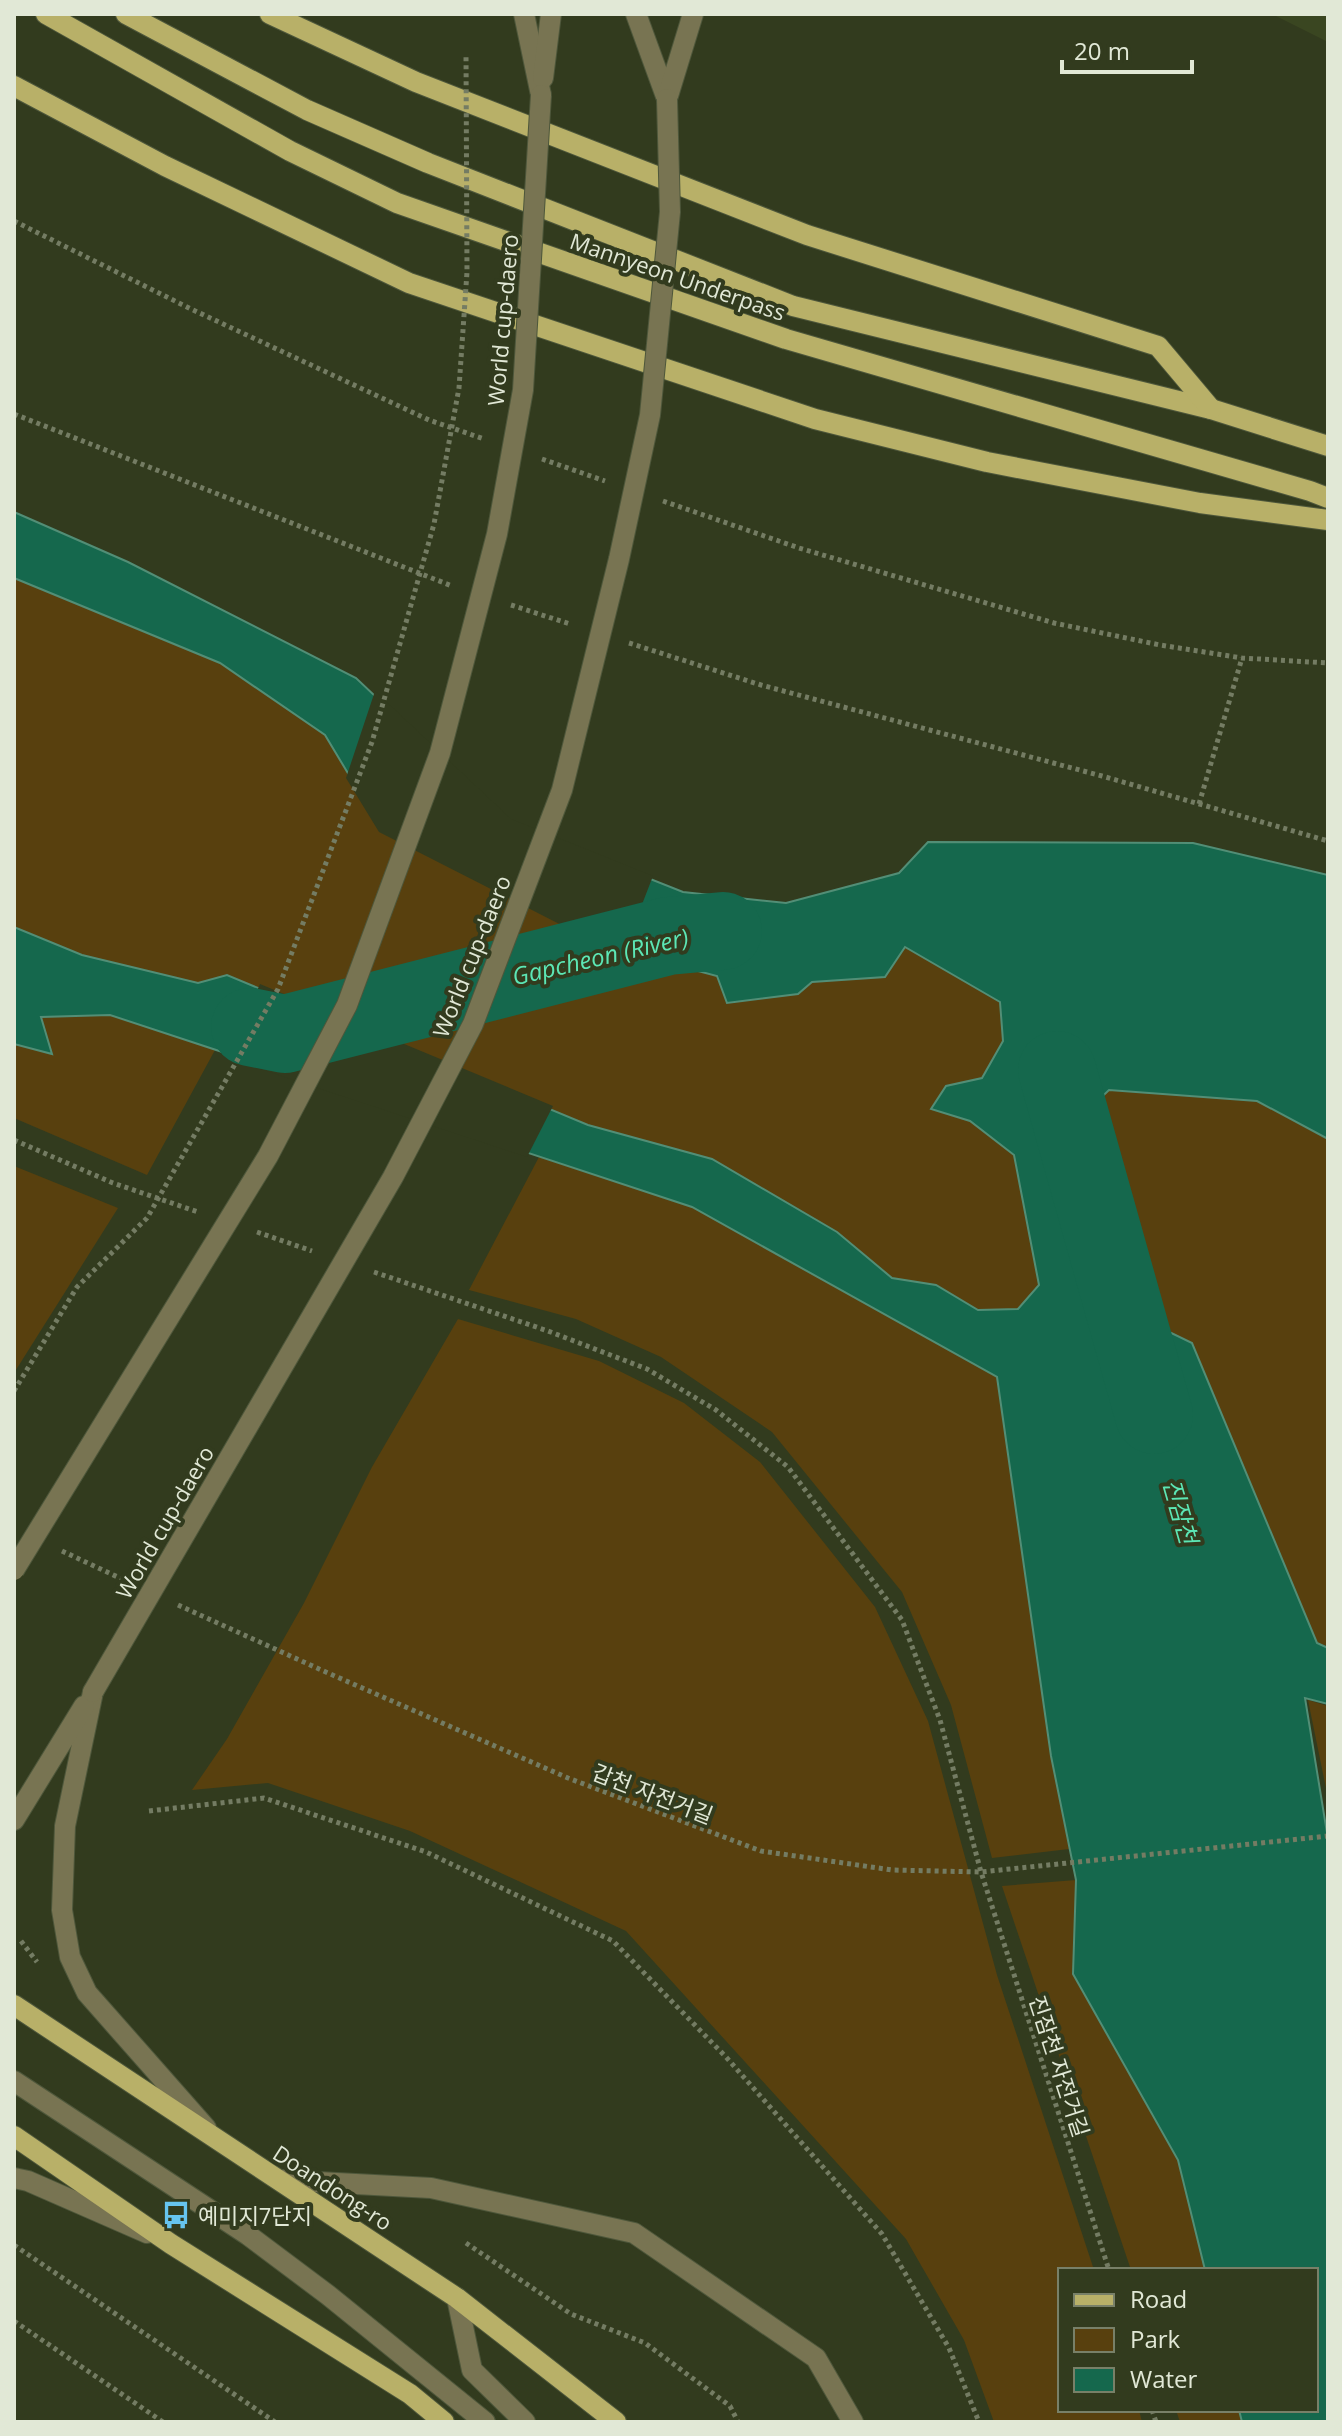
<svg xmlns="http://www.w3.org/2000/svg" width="1342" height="2436" viewBox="0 0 1342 2436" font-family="'Open Sans','Noto Sans KR',sans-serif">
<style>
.built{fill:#3a4621}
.green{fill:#58400e}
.water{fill:#15684d;stroke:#528e76;stroke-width:2}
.pier{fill:#323b1e}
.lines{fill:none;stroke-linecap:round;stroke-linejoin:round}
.river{stroke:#15684d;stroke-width:78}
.minor-casing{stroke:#4e573b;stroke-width:22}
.major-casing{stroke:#4e573b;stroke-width:22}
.path{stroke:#747c63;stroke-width:5;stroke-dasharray:4 4;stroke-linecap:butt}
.minor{stroke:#787452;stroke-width:20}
.major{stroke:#b8b068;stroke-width:20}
.minor-bridge-casing{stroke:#4e573b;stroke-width:22;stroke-linecap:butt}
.path-bridge{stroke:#747c63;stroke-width:5;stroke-dasharray:4 4;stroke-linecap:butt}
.minor-bridge{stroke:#787452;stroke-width:20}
.labels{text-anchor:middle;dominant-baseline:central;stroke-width:8;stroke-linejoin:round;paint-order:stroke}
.street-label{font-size:22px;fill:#e1e8d6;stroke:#323b1e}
.poi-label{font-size:22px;fill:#e1e8d6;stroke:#323b1e;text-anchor:start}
.water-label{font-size:24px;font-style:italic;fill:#5ce7b5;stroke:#323b1e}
</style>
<rect width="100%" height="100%" fill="#323b1e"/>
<path class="built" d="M1272 14H1328V42Z"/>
<g class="green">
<path d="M14 578 220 663 325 735 382 830 683 967C749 984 817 982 885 977L905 946 1001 1002 1003 1041 982 1079 946 1086 970 1121 1014 1155 1039 1285 1019 1309 978 1310 936 1285 892 1278 837 1232 712 1159 588 1125 227 975 198 983 82 955 14 927Z"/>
<path d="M110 1015 215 1050 147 1175 14 1118V1044L51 1053 41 1017Z"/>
<path d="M1109 1090 1257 1101 1328 1140V1646L1317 1643 1192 1343 1087 1292 1086 1112Z"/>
<path d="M539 1157 692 1207 997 1377 1051 1756 1069 1849 992 1858 951 1705 902 1592 772 1432 661 1357 576 1319 469 1290Z"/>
<path d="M14 1166 118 1208 14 1373Z"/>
<path d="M458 1319 599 1361 684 1403 760 1462 875 1607 928 1721 997 1975 1094 2270H1060V2410H1139L1142 2422H994L964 2340 906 2239 626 1931 410 1831 268 1783 192 1790 227 1739 304 1603 372 1467Z"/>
<path d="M1308 1700 1328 1706V1798Z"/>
<path d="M1076 1880 1073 1974 1178 2160 1205 2270H1131L1002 1886Z"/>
<path d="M1176 2410H1239L1242 2422H1180Z"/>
</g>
<path class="water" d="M14 512 128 562 356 678 509 823 683 892 786 903 899 873 928 842 1193 843 1328 875V1139L1257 1101 1109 1090 1086 1112 1087 1292 1192 1343 1317 1643 1328 1648V1704L1305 1698 1328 1839V2422H1242L1239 2410H1316V2270H1205L1178 2160 1073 1974 1076 1880 1051 1756 997 1377 692 1207 110 1015 41 1017 52 1054 14 1044V927L82 955 198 983 227 975 588 1125 712 1159 837 1232 892 1278 936 1285 978 1310 1018 1309 1039 1285 1014 1155 970 1121 931 1109 946 1086 982 1078 1003 1041 1000 1002 905 947 885 977 812 982 798 994 727 1003 717 976 683 967 642 961 382 830 325 735 220 663 14 578Z"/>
<g class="pier">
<path d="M375 691 511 819 653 876 622 956 379 832 346 778Z"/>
<path d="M260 984 553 1106 527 1157 227 1058Z"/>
</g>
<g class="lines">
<g class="river">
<path d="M250 1027 285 1034 668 936 723 931"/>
<path d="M1057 1070 1154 1415"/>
</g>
<defs>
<g id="minor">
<path d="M524 14 541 95"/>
<path d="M636 14 667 99"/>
<path d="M543 78 551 14"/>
<path d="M667 99 693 14"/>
<path d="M93 1692 65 1826 62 1910 70 1957 87 1993 206 2128"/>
<path d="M14 1820 84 1706"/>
<path d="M14 2081 248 2235 328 2295 485 2422"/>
<path d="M14 2178 28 2181 147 2233"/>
<path d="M280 2180 431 2188 634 2233 816 2358 853 2422"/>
<path d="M457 2298 472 2370 525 2422"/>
</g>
<g id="major">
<path d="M46 14 290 151 397 203 786 339 1310 491 1328 498"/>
<path d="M126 14 307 110 428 163 793 306 1211 409 1328 446"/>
<path d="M270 14 416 82 807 235 1158 346 1211 409"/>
<path d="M14 86 165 166 409 283 815 419 987 462 1200 503 1328 520"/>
<path d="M14 2005 457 2298 616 2422"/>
<path d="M14 2136 171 2244 410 2394 444 2422"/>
</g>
</defs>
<use href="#minor" class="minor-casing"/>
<use href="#major" class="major-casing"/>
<g class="path">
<path d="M14 221 191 309 429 420 484 439"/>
<path d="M14 414 452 586"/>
<path d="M542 459 605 481"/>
<path d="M663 501 799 548 1054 623 1160 645 1242 658 1328 663"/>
<path d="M511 605 570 624"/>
<path d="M629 643 761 685 1102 776 1328 841"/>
<path d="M1199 804 1242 658"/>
<path d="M14 1140 113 1183 198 1212"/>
<path d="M257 1232 312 1251"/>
<path d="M374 1272 548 1331 647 1369 716 1410 788 1467 902 1620 940 1720 981 1872 1109 2270"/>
<path d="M62 1551 122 1579"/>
<path d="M178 1605 328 1673 568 1778 761 1851 892 1870 981 1872 1328 1836"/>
<path d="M149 1811 264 1798 426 1852 613 1941 726 2057 882 2234 949 2348 979 2422"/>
<path d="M21 1941 37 1962"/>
<path d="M466 2243 571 2314 645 2343 730 2406 738 2422"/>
<path d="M14 2245 275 2422"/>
<path d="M14 2321 163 2422"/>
<path d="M1152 2410 1156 2422"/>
</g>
<use href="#minor" class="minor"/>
<use href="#major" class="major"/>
<defs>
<g id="minor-bridge">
<path d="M14 1570 268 1156 347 1005 440 753 497 534 523 390 541 95"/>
<path d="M93 1692 393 1177 473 1024 562 790 619 559 650 415 670 212 667 99"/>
</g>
</defs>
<use href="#minor-bridge" class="minor-bridge-casing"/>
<path class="path-bridge" d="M14 1391 77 1287 147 1218 278 989 372 742 434 524 459 388 467 272 466 55"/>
<use href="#minor-bridge" class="minor-bridge"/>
</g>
<defs>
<symbol id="bus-bare" viewBox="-9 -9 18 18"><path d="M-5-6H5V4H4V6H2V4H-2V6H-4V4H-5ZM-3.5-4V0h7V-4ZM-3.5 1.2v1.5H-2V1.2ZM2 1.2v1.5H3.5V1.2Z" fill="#66c4ef" stroke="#323b1e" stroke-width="2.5" paint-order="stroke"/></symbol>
</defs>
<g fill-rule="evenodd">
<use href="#bus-bare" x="156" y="2195" width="40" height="40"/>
</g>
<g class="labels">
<g class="street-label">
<text transform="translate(678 276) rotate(19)">Mannyeon Underpass</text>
<text transform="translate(502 320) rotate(-85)">World cup-daero</text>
<text transform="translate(471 956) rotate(-68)">World cup-daero</text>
<text transform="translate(164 1522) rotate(-60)">World cup-daero</text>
<text transform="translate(653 1793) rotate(21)">갑천 자전거길</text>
<text transform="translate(1060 2066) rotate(72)">진잠천 자전거길</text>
<text transform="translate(333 2187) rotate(33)">Doandong-ro</text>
</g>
<g class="poi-label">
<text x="198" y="2215">예미지7단지</text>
</g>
<g class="water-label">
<text transform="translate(600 956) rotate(-13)">Gapcheon (River)</text>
<text transform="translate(1181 1511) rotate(74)">진잠천</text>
</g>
</g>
<rect width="1342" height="2436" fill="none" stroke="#e1e8d6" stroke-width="32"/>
<rect x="1058" y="2268" width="260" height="144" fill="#323b1e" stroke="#788068" stroke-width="2"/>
<rect x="1074" y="2294" width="40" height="12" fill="#b8b068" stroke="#788068" stroke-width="2"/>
<text x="1130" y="2308" font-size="24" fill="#e1e8d6">Road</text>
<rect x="1074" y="2328" width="40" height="24" fill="#58400e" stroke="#788068" stroke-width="2"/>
<text x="1130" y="2348" font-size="24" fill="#e1e8d6">Park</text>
<rect x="1074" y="2368" width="40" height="24" fill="#15684d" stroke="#788068" stroke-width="2"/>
<text x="1130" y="2388" font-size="24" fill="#e1e8d6">Water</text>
<path d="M1062 60v12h130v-12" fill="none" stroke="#e1e8d6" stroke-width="4"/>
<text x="1074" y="60" font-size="24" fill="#e1e8d6" stroke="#323b1e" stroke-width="6" paint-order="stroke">20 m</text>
</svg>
